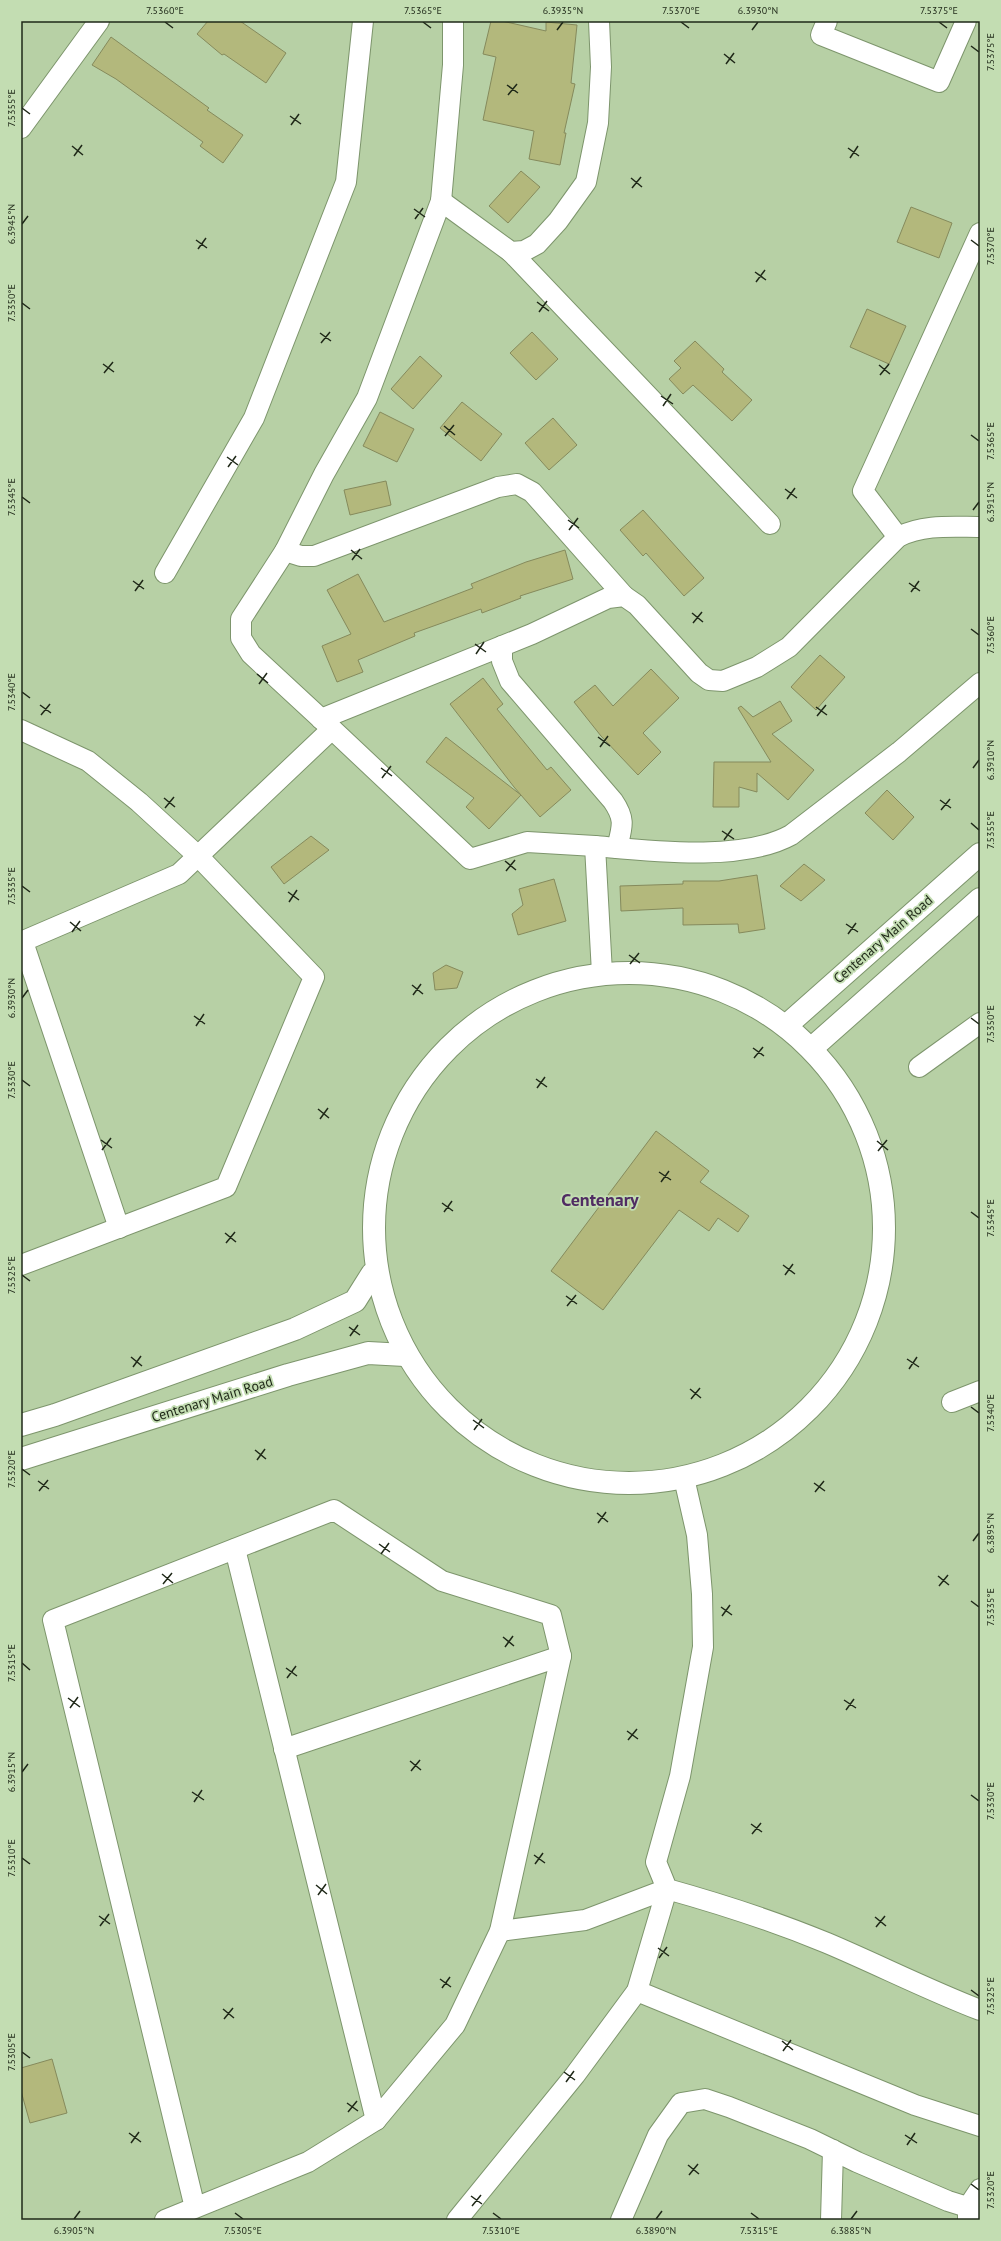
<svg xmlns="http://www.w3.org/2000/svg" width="1001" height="2241" viewBox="0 0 1001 2241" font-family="'PT Sans',sans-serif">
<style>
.building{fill:#b3b87c;stroke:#858a5c}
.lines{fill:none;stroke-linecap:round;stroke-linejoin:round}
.minor-casing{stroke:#7d956c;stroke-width:22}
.tertiary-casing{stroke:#7d956c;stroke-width:24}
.minor{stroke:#fff;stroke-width:20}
.tertiary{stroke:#fff;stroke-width:22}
.ticks{fill:none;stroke:#1f2818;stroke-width:1.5}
.labels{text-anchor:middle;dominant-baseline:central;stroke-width:3.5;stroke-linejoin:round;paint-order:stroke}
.street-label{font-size:14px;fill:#1f2818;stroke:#c3ddb2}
.district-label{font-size:18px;font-weight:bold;fill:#502c63;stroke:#c3ddb2}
.neatline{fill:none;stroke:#1f2818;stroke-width:1.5}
.ticks-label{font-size:10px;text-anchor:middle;fill:#1f2818}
</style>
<rect width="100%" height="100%" fill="#b7d0a5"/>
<g class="building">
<path d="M208 21H240L286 53 266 83 224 54 222 55 197 34Z"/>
<path d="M491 21H502L546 31V22L577 25 571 83 575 84 564 133H566L560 165 529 159 534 131 483 120 496 57 483 54Z"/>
<path d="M111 37 209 108 207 110 243 135 223 163 200 146 203 142 116 79 92 65Z"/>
<path d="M521 171 540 187 508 223 489 206Z"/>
<path d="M911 207 952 223 939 258 897 242Z"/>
<path d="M867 309 906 326 889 364 850 347Z"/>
<path d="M532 332 558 359 536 380 510 353Z"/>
<path d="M695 341 724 369 722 372 752 400 732 421 693 385 683 394 669 379 681 368 674 361Z"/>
<path d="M420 356 442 376 413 409 391 389Z"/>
<path d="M462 402 502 434 481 461 440 428Z"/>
<path d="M380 412 414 429 397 462 363 446Z"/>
<path d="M553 418 577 445 549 470 525 443Z"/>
<path d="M386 481 391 505 350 515 344 490Z"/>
<path d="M643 510 704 578 684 596 646 553 643 556 620 530Z"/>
<path d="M565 550 573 579 520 596 521 598 482 613 481 609 414 633 415 636 358 660 363 672 337 682 322 646 351 634 327 590 358 574 384 622 473 588 471 584 526 562Z"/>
<path d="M820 655 845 677 816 710 791 687Z"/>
<path d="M651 669 679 698 643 733 661 752 638 775 601 736 574 702 595 685 613 706Z"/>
<path d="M483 678 503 704 497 709 547 770 551 767 571 790 540 817 514 787 450 704Z"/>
<path d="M780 701 792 721 772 734 814 770 788 800 757 773V792L739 787V807H713L714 762H771L738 708 741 706 753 717Z"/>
<path d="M446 737 521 795 489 829 466 807 474 798 426 762Z"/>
<path d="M887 790 914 817 893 840 865 813Z"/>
<path d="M311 836 329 850 284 884 271 867Z"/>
<path d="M804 864 825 880 801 901 780 886Z"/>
<path d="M757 875 765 929 739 933 738 924 683 925V908L621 911 620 886 683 884V881H719Z"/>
<path d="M554 879 566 921 518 935 512 914 523 905 519 889Z"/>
<path d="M446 965 463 972 457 988 435 990 433 973Z"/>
<path d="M656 1131 709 1171 700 1182 749 1216 738 1232 718 1218 709 1231 679 1210 603 1310 551 1271Z"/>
<path d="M52 2059 67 2113 30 2123 21 2091V2068Z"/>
</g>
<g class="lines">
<defs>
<g id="minor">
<path d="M827 21 821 35 939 82 966 21"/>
<path d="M21 128 99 21"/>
<path d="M441 201 511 252 524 251 537 244 558 221 586 182 598 123 601 67 599 21"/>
<path d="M511 252 770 524"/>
<path d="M898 537 863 491 980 233"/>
<path d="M285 551 301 556H314L498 487 517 484 532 492 624 596"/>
<path d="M165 573 254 418 346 182 363 21"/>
<path d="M502 646V661L510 681 613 801C626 820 622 827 617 848"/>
<path d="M321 719 532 634 608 598 624 596 637 605 699 673 709 680 723 681 757 667 789 647 898 537C924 524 952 527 980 527"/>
<path d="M332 729 251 654 241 638V619L285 551 324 474 367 398 441 201 453 65V21"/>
<path d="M21 730 88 761 139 802 198 856 314 977 226 1187 21 1265"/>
<path d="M595 846C651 851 742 862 791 835L899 752 980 683"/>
<path d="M21 942 179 874 332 729 470 859 527 842 595 846 602 973"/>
<path d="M23 942 119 1228"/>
<path d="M919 1067 980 1023"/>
<path d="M952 1402 980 1391"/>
<path d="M684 1478 697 1535 702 1594 703 1647 680 1776 656 1862 667 1889C721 1904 776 1922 827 1943 879 1965 928 1990 980 2010"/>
<path d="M235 1549 376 2120"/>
<path d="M284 1749 561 1656"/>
<path d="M500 1931 585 1920 667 1889"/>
<path d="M637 1991 915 2105 980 2126"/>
<path d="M165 2220 308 2162 376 2120 455 2025 500 1931 561 1656 551 1615 442 1581 334 1510 53 1620 195 2208"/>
<path d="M457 2220 575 2075 637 1991 667 1889"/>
<path d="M621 2220 658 2135 681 2103 705 2099 729 2107 810 2139 857 2162 948 2201 980 2211"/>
<path d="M831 2220 833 2150"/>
<path d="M968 2220V2207L980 2189"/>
</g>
<g id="tertiary">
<circle cx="629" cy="1228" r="255"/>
<path d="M787 1025 980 854"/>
<path d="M812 1048 980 899"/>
<path d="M21 1425 55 1415 295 1329 355 1301 372 1274"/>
<path d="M21 1459 288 1375 368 1353 405 1355"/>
</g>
</defs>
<use href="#minor" class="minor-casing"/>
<use href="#tertiary" class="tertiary-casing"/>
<use href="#minor" class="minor"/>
<use href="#tertiary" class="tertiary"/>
</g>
<path class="ticks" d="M165 22 173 28M423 22 431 28M681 22 689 28M939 22 947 28M557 30 563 22M752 30 758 22M971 46 979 52M724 54 735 63M726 64 734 53M507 85 518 93M508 95 517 84M22 108 30 114M290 116 301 124M291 125 299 114M72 146 83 155M848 148 859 156M74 156 82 145M850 158 858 146M631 178 642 187M632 188 641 177M414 209 425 217M415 219 423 208M22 224 28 216M196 240 207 248M971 240 979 246M198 249 206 238M755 272 766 280M756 282 765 270M537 302 549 311M22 303 30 309M539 312 547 301M320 333 331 341M321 343 330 332M103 364 114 372M879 365 890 374M104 373 113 362M880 375 889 364M661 396 673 404M663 406 671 394M444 426 455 435M971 435 979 441M445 436 454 425M227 457 238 465M228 467 236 456M785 489 797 498M22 497 30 503M787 499 795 488M973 510 979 502M568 520 579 528M569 530 578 518M351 550 362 559M352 560 360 549M133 581 144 589M909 583 920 591M135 591 143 580M911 592 919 581M692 613 703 622M693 623 702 612M971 629 979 635M475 644 486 652M476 654 484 642M257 674 268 683M259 684 267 673M22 692 30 698M40 705 51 713M816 707 827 715M41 715 50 704M817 716 826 705M598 737 610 746M600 747 608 736M381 768 392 776M973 768 979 760M382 778 391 766M164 798 175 807M940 800 951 808M165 808 174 797M941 810 950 799M971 823 979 830M722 831 734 839M724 840 732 829M505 861 516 870M506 871 515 860M22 886 30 892M288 892 299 900M289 902 297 890M70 922 81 931M846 924 858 932M72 932 80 921M848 934 856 923M629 955 640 963M630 964 639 953M412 985 423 994M413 995 421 984M22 998 28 990M194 1016 205 1024M971 1018 979 1024M196 1026 204 1014M753 1048 764 1056M754 1058 763 1047M536 1079 547 1087M22 1080 30 1086M537 1088 545 1077M318 1109 329 1118M320 1119 328 1108M101 1140 112 1148M877 1141 888 1150M102 1150 111 1138M878 1151 887 1140M659 1172 671 1180M661 1182 669 1171M442 1203 453 1211M444 1212 452 1201M971 1212 979 1218M225 1233 236 1242M226 1243 235 1232M783 1265 795 1274M22 1275 30 1281M785 1275 793 1264M566 1296 577 1304M567 1306 576 1295M349 1327 360 1335M350 1336 358 1325M131 1357 142 1366M907 1359 919 1367M133 1367 141 1356M909 1369 917 1357M690 1389 701 1398M691 1399 700 1388M971 1407 979 1413M473 1420 484 1428M474 1430 482 1419M255 1450 266 1459M257 1460 265 1449M22 1469 30 1475M38 1481 49 1489M814 1483 825 1491M39 1491 48 1480M815 1492 824 1481M597 1513 608 1522M598 1523 606 1512M973 1541 979 1533M379 1544 390 1552M381 1554 389 1543M162 1574 173 1583M938 1576 949 1585M163 1584 172 1573M939 1586 948 1575M971 1601 979 1607M721 1607 732 1615M722 1616 730 1605M503 1637 514 1646M505 1647 513 1636M22 1663 30 1670M286 1668 297 1676M287 1678 296 1666M68 1698 80 1707M844 1700 856 1708M70 1708 78 1697M846 1710 854 1699M627 1731 638 1739M628 1740 637 1729M410 1761 421 1770M411 1771 420 1760M22 1772 28 1764M192 1792 204 1800M971 1795 979 1801M194 1802 202 1790M751 1824 762 1832M752 1834 761 1823M534 1855 545 1863M22 1858 30 1864M535 1864 543 1853M316 1885 327 1894M318 1895 326 1884M99 1916 110 1924M875 1917 886 1926M100 1926 109 1914M876 1927 885 1916M658 1948 669 1956M659 1958 667 1947M440 1979 451 1987M442 1988 450 1977M971 1990 979 1996M223 2009 234 2018M224 2019 233 2008M782 2041 793 2050M783 2051 791 2040M22 2052 30 2058M564 2072 575 2080M566 2082 574 2071M347 2103 358 2111M348 2112 357 2101M129 2133 141 2142M905 2135 917 2143M131 2143 139 2132M907 2145 915 2133M688 2165 699 2174M689 2175 698 2164M971 2184 979 2190M471 2196 482 2204M472 2206 481 2195M235 2213 243 2219M493 2213 501 2219M751 2213 759 2219M74 2219 80 2211M656 2219 662 2211M851 2219 857 2211"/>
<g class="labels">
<g class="street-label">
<text transform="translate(883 939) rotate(-41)">Centenary Main Road</text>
<text transform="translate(212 1399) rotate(-17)">Centenary Main Road</text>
</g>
<g class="district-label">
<text x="600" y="1199">Centenary</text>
</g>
</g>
<rect width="1001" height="2241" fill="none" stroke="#c3ddb2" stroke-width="44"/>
<rect x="22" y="22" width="957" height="2197" class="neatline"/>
<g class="ticks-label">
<text x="165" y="14">7.5360°E</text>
<text x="423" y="14">7.5365°E</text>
<text x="563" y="14">6.3935°N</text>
<text x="681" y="14">7.5370°E</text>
<text x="758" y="14">6.3930°N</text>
<text x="939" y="14">7.5375°E</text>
<text transform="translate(990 52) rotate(-90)" y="4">7.5375°E</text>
<text transform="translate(11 108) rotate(-90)" y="4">7.5355°E</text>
<text transform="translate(11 224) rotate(-90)" y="4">6.3945°N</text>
<text transform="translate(990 246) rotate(-90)" y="4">7.5370°E</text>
<text transform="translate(11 303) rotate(-90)" y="4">7.5350°E</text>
<text transform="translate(990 441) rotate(-90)" y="4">7.5365°E</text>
<text transform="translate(11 497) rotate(-90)" y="4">7.5345°E</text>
<text transform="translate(990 502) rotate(-90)" y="4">6.3915°N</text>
<text transform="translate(990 635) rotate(-90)" y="4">7.5360°E</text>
<text transform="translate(11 692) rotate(-90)" y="4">7.5340°E</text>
<text transform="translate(990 760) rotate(-90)" y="4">6.3910°N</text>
<text transform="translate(990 830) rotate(-90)" y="4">7.5355°E</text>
<text transform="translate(11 886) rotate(-90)" y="4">7.5335°E</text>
<text transform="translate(11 998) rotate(-90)" y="4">6.3930°N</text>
<text transform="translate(990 1024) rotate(-90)" y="4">7.5350°E</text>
<text transform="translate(11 1080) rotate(-90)" y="4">7.5330°E</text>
<text transform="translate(990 1218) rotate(-90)" y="4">7.5345°E</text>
<text transform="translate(11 1275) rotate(-90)" y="4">7.5325°E</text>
<text transform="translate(990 1413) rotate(-90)" y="4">7.5340°E</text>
<text transform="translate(11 1469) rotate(-90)" y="4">7.5320°E</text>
<text transform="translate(990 1533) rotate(-90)" y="4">6.3895°N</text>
<text transform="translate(990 1607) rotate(-90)" y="4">7.5335°E</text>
<text transform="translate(11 1663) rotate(-90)" y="4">7.5315°E</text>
<text transform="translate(11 1772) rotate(-90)" y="4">6.3915°N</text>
<text transform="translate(990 1801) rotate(-90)" y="4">7.5330°E</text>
<text transform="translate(11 1858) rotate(-90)" y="4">7.5310°E</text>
<text transform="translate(990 1996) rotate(-90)" y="4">7.5325°E</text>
<text transform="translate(11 2052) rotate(-90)" y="4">7.5305°E</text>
<text transform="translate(990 2190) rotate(-90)" y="4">7.5320°E</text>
<text x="74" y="2234">6.3905°N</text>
<text x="243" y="2234">7.5305°E</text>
<text x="501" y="2234">7.5310°E</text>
<text x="656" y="2234">6.3890°N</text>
<text x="759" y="2234">7.5315°E</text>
<text x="851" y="2234">6.3885°N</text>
</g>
</svg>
